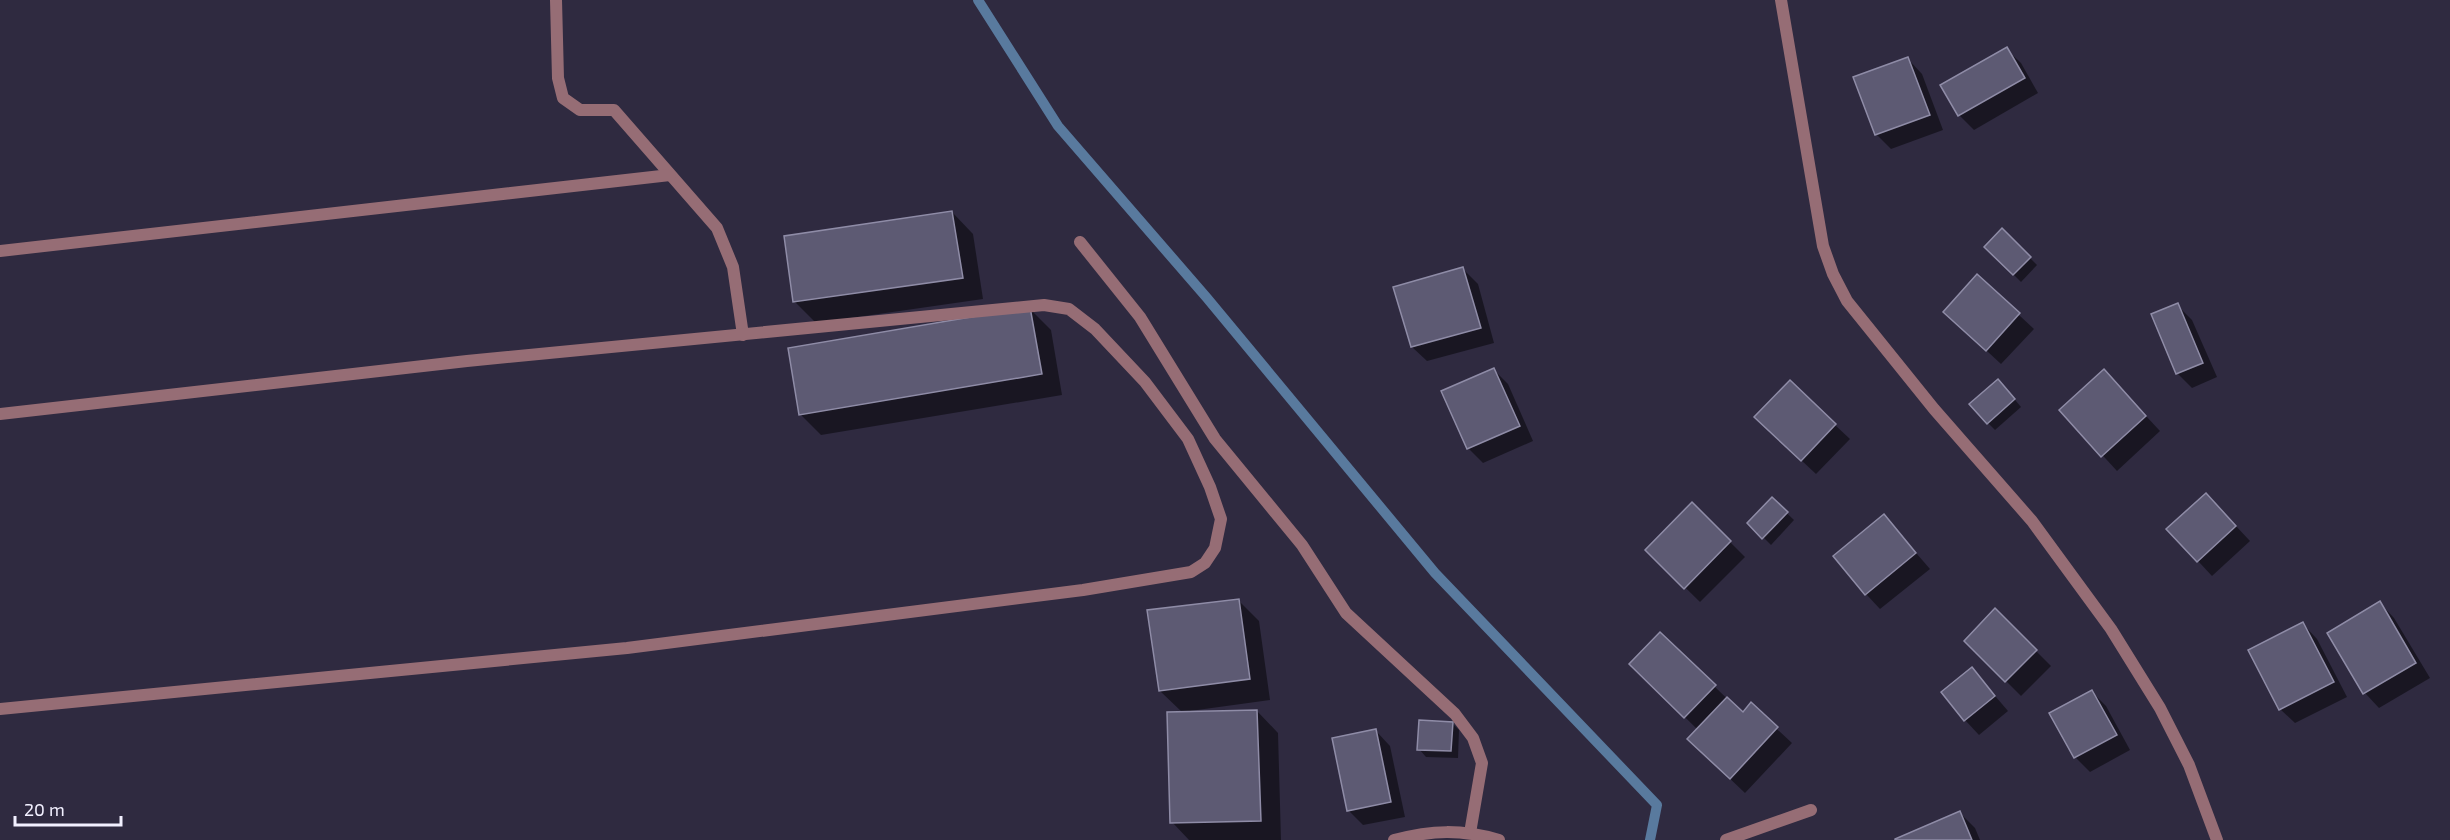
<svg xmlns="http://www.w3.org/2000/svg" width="2450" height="840" viewBox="0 0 2450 840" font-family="'Exo 2',sans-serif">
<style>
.shadow{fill:#0007}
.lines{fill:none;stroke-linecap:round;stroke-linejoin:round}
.stream{stroke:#597a9e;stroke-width:10}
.building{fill:#5d5a73;stroke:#8f8ca7;stroke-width:1.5}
.lane{stroke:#966d75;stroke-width:12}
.street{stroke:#966d75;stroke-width:12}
</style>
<rect width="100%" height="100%" fill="#2f2a40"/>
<g class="shadow">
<path d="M2006 49 2021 63 2038 93 1974 130 1959 115Z"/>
<path d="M1908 59 1922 74 1943 130 1891 149 1876 134Z"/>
<path d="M952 212 973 234 983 299 816 323 795 302Z"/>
<path d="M2002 230 2037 265 2021 282 1986 247Z"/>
<path d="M1463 269 1478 284 1494 343 1427 361 1412 347Z"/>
<path d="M1977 276 2034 329 2001 364 1960 326Z"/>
<path d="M2177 305 2192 320 2217 377 2192 388 2177 373Z"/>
<path d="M1030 309 1051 330 1062 395 821 435 800 414Z"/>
<path d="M1494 370 1508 384 1533 441 1483 463 1468 448Z"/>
<path d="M2118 386 2160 431 2117 471 2061 410Z"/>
<path d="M2005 388 2021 407 1995 430 1988 423Z"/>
<path d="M1835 425 1850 439 1816 474 1771 432Z"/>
<path d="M1772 499 1794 520 1771 545 1749 523Z"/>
<path d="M1692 504 1745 557 1700 602 1647 550Z"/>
<path d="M2221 510 2250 541 2212 576 2198 561Z"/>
<path d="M1884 516 1930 569 1880 609 1866 594Z"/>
<path d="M1238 600 1259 621 1270 700 1190 711V713L1257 711 1278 733 1281 840H1189L1172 822 1183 713 1160 691Z"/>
<path d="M2380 603 2394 618 2430 678 2379 708 2365 693 2329 634Z"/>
<path d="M1995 610 2051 666 2021 696 1966 641Z"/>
<path d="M2303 624 2317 639 2347 697 2295 723 2280 709Z"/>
<path d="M1660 634 1743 714 1751 705 1792 743 1745 793 1704 754 1698 730 1631 664Z"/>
<path d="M1972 669 2008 711 1979 735 1965 720Z"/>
<path d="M2091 691 2106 706 2130 750 2090 772 2075 757Z"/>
<path d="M1452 723 1459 730 1458 758 1426 757 1419 749Z"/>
<path d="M1376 731 1390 746 1405 817 1363 825 1348 810Z"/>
<path d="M1960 813 1975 828 1980 840H1897Z"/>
</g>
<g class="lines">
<path class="stream" d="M978 0 1058 126 1207 298 1435 573 1657 805 1650 840"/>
</g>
<g class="building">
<path d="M2007 47 2025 78 1958 116 1940 85Z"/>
<path d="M1908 57 1930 115 1875 135 1853 77Z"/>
<path d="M952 211 963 278 793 302 784 236Z"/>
<path d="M2002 228 2031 257 2013 275 1984 247Z"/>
<path d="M1463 267 1481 328 1411 347 1393 287Z"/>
<path d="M1977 274 2020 313 1986 351 1943 312Z"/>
<path d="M2178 303 2203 363 2176 374 2151 314Z"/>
<path d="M1030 307 1042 374 799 415 788 348Z"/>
<path d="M1494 368 1520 426 1467 449 1441 391Z"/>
<path d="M2104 369 2146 416 2101 457 2059 410Z"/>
<path d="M1998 379 2015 399 1987 424 1969 404Z"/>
<path d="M1790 380 1836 424 1801 461 1754 417Z"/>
<path d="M2206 493 2236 526 2197 562 2166 529Z"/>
<path d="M1772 497 1788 512 1762 539 1747 523Z"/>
<path d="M1692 502 1731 541 1684 589 1645 550Z"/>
<path d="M1884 514 1916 553 1865 595 1833 556Z"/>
<path d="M1239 599 1250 679 1159 691 1147 610Z"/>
<path d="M2380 601 2416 663 2363 694 2327 633Z"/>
<path d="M1995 608 2037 650 2005 682 1964 641Z"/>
<path d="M2303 622 2334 682 2279 710 2248 650Z"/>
<path d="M1660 632 1716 685 1684 718 1629 664Z"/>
<path d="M1972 667 1995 696 1964 721 1941 692Z"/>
<path d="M2092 690 2117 735 2074 758 2049 713Z"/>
<path d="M1727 697 1743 712 1751 702 1778 727 1730 779 1687 739Z"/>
<path d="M1257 710 1261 821 1170 823 1167 712Z"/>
<path d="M1419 720 1453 722 1451 751 1417 750Z"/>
<path d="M1376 729 1391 802 1347 811 1332 738Z"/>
<path d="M1960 811 1972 840H1895V839Z"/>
</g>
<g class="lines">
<g class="lane">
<path d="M556 0 558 78 563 98 580 110H614L717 228 733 267 743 335"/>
<path d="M0 251 670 175"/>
<path d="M0 414 467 361 1044 305 1069 309 1095 329 1145 382 1188 439 1210 487 1221 519 1215 548 1205 563 1191 572 1083 590 627 648 0 709"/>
<path d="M1726 840 1811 810"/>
</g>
<g class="street">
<path d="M1781 0 1823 246 1833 274 1847 301 1934 409 2032 521 2111 629 2160 708 2189 765 2217 840"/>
<path d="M1080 242 1140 317 1215 439 1302 545 1346 613 1455 714 1473 738 1482 763 1470 833"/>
<path d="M1394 840C1432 830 1461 829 1499 840"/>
</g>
</g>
<path d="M15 816v9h106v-9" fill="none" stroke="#f2f0ff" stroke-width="3"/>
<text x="24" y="816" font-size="18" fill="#f2f0ff" stroke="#2f2a40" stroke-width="4.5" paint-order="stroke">20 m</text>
</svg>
